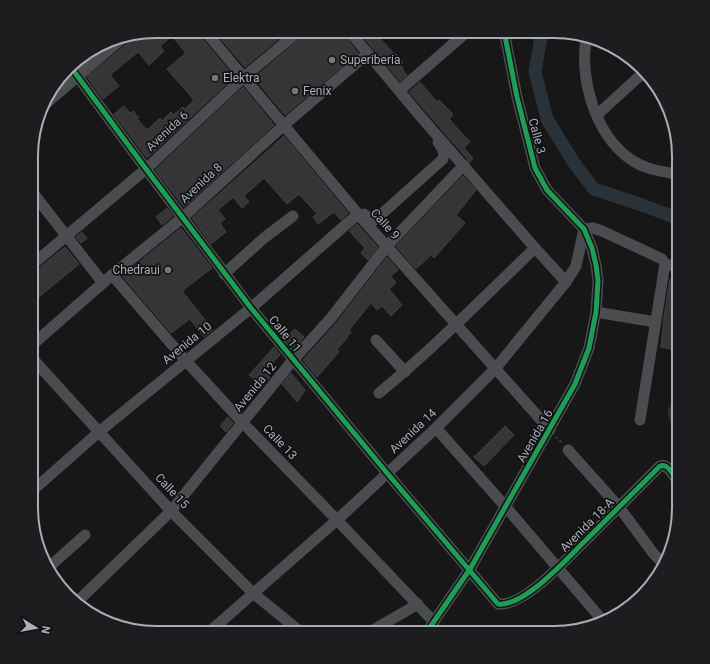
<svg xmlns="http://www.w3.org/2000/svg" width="710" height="664" viewBox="0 0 710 664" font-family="Roboto,sans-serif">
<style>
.forest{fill:url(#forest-firs)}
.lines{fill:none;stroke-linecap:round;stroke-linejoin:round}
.river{stroke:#2a3239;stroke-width:13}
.building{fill:#353536;stroke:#3f4043}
.path{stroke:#4d4e52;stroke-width:1.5;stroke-dasharray:2 3;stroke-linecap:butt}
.minor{stroke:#4b4c50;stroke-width:11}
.cycleway-casing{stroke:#111113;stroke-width:8}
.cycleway{stroke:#1a9f57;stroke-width:5}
.poi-dot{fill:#757880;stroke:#111113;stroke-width:1.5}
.labels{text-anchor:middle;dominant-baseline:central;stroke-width:3.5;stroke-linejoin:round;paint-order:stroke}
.poi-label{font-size:12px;fill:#a8adb8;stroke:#111113;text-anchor:start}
.street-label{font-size:12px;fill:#a8adb8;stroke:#111113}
.rim{fill:none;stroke:#a8adb8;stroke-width:2}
</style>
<defs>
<pattern id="forest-firs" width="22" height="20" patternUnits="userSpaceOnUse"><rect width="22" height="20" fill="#1d241e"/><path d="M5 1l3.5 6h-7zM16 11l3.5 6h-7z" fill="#3b413d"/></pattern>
</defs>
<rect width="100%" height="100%" fill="#171717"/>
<path class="forest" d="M670 546 666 563 651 583V576Z"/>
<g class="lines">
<g class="river">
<path d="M542 31 535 72 547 119 574 163 594 189 645 206 679 219"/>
<path d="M679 403 674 412 679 428"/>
</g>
</g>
<g class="building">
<path d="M156 31H196L234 77 147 158 114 114 124 106 130 113 133 111 139 118 137 119 147 130 160 118 162 121 171 112 173 115 183 107 185 109 194 100 167 69 186 53 172 36 160 46 164 51 149 65 138 52 110 75 119 86 103 99 87 77 130 41 132 35Z"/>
<path d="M214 31H288L245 67Z"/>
<path d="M306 31H341L358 53 285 115 254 78 303 36Z"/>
<path d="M358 31H383L377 35 395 55 396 54 403 63 400 65 403 68 402 69 407 75 400 81Z"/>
<path d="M106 43 79 66 75 61 86 55Z"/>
<path d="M65 72 68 75 58 84 57 82Z"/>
<path d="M420 82 437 102 439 100 453 114 449 119 470 142 464 148 473 158 470 162 409 92Z"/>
<path d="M243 87 274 125 184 207 155 170Z"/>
<path d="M284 136 348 213 341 220 334 212 318 224 313 217 317 214 299 194 287 204 264 178 244 196 249 202 242 208 233 197 218 210 225 219 220 223 226 232 211 244 192 218Z"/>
<path d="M463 176 476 190 456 215 465 223 434 258 431 255 416 269 396 246Z"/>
<path d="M167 208 173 216 162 225 156 217Z"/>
<path d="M357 224 378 247 368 260 361 253 365 248 349 231Z"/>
<path d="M181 228 212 268 182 291 213 330 204 337 190 319 171 333 122 276Z"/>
<path d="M82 232 87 238 81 243 76 237Z"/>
<path d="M65 247 79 264 39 297 32 289 33 271 38 269Z"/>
<path d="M387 257 398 270 391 276 396 283 389 289 402 305 391 316 382 306 377 310 371 303 349 330 351 333 347 336 348 337 337 349 339 352 317 377 303 360 337 322Z"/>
<path d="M670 279 679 282V351L661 347 664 317Z"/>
<path d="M295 329 304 337 294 349 285 338Z"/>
<path d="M274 347 280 355 264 372 270 377 262 387 249 375Z"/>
<path d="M291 373 305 390 297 402 282 384Z"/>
<path d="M228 417 233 423 226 432 220 426Z"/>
<path d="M505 426 514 435 484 466 474 457Z"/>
</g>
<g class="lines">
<path class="path" d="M556 437 563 444"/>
<g class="minor">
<path d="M205 31 358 214 550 430"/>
<path d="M349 31 421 117 535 248 566 282"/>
<path d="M586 38C580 79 594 133 630 159 644 169 662 172 679 174"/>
<path d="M70 66 146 169 251 308 387 473 498 604C525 607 568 557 587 539 611 515 636 490 660 466 669 463 674 477 679 484"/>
<path d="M400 90 468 31"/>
<path d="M43 106 125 36"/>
<path d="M597 115 645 71"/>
<path d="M33 193 103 283"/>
<path d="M364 214 370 220H375L443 159C445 153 442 147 438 142"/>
<path d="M584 229 593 228 602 231 662 259 665 264 679 267"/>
<path d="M33 264 146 169 244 77 299 31"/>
<path d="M224 274 264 238 293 216"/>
<path d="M112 275 186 361 243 423 337 520 434 622"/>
<path d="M596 312 655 322"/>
<path d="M376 340 405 372"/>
<path d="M32 345 112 275 182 218 284 125 367 54"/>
<path d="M32 358 171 511 253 593 302 633"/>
<path d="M379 393C434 348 484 297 535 248"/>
<path d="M640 420 665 264"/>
<path d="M436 428 505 506 604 622"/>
<path d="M568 450 619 507 653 553 665 566"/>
<path d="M31 492 100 431 251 308 358 214"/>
<path d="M48 568 85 535"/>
<path d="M77 602 171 511 293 360 331 318 387 246 464 165"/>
<path d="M208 633 337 520 436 428 495 369 566 282 576 266 584 229"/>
<path d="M368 633 418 604"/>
<path d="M426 633 470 569 575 384 589 348 596 312 598 281 596 265 592 248 584 229 547 190 535 168 517 97 504 31"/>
</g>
<defs>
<g id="cycleway">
<path d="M70 66 146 169 251 308 387 473 498 604C525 607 568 557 587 539 611 515 636 490 660 466 669 463 674 477 679 484"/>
<path d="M426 633 470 569 575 384 589 348 596 312 598 281 596 265 592 248 584 229 547 190 535 168 517 97 504 31"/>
</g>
</defs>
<use href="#cycleway" class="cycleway-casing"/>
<use href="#cycleway" class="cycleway"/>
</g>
<g class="poi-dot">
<circle cx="332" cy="60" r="4"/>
<circle cx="215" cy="78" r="4"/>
<circle cx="295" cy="91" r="4"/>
<circle cx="168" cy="270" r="4"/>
</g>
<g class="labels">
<g class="poi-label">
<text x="340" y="60">Superiberia</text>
<text x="223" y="78">Elektra</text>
<text x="303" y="91">Fenix</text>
<text x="160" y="270" text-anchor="end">Chedraui</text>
</g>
<g class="street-label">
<text transform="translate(167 131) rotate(-43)">Avenida 6</text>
<text transform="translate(537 136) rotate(75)">Calle 3</text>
<text transform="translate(201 183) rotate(-43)">Avenida 8</text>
<text transform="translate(385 224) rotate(48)">Calle 9</text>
<text transform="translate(285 334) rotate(51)">Calle 11</text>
<text transform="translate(187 343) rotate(-39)">Avenida 10</text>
<text transform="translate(255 387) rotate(-51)">Avenida 12</text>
<text transform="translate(413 431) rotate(-43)">Avenida 14</text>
<text transform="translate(535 436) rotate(-60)">Avenida 16</text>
<text transform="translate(280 442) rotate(46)">Calle 13</text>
<text transform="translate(172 491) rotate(47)">Calle 15</text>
<text transform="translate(587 525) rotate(-45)">Avenida 18-A</text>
</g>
</g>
<path d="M0 0H710V664H0ZM156 38H554A118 118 0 0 1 672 156V508A118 118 0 0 1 554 626H156A118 118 0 0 1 38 508V156A118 118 0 0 1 156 38Z" fill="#1d1d20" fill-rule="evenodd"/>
<path class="rim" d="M156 38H554A118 118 0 0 1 672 156V508A118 118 0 0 1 554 626H156A118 118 0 0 1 38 508V156A118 118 0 0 1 156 38Z"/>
<g transform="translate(36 628) rotate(101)" stroke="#111113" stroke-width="3" paint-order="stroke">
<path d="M0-3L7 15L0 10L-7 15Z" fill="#a8adb8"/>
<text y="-6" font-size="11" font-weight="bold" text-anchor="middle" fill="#a8adb8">N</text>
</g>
</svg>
